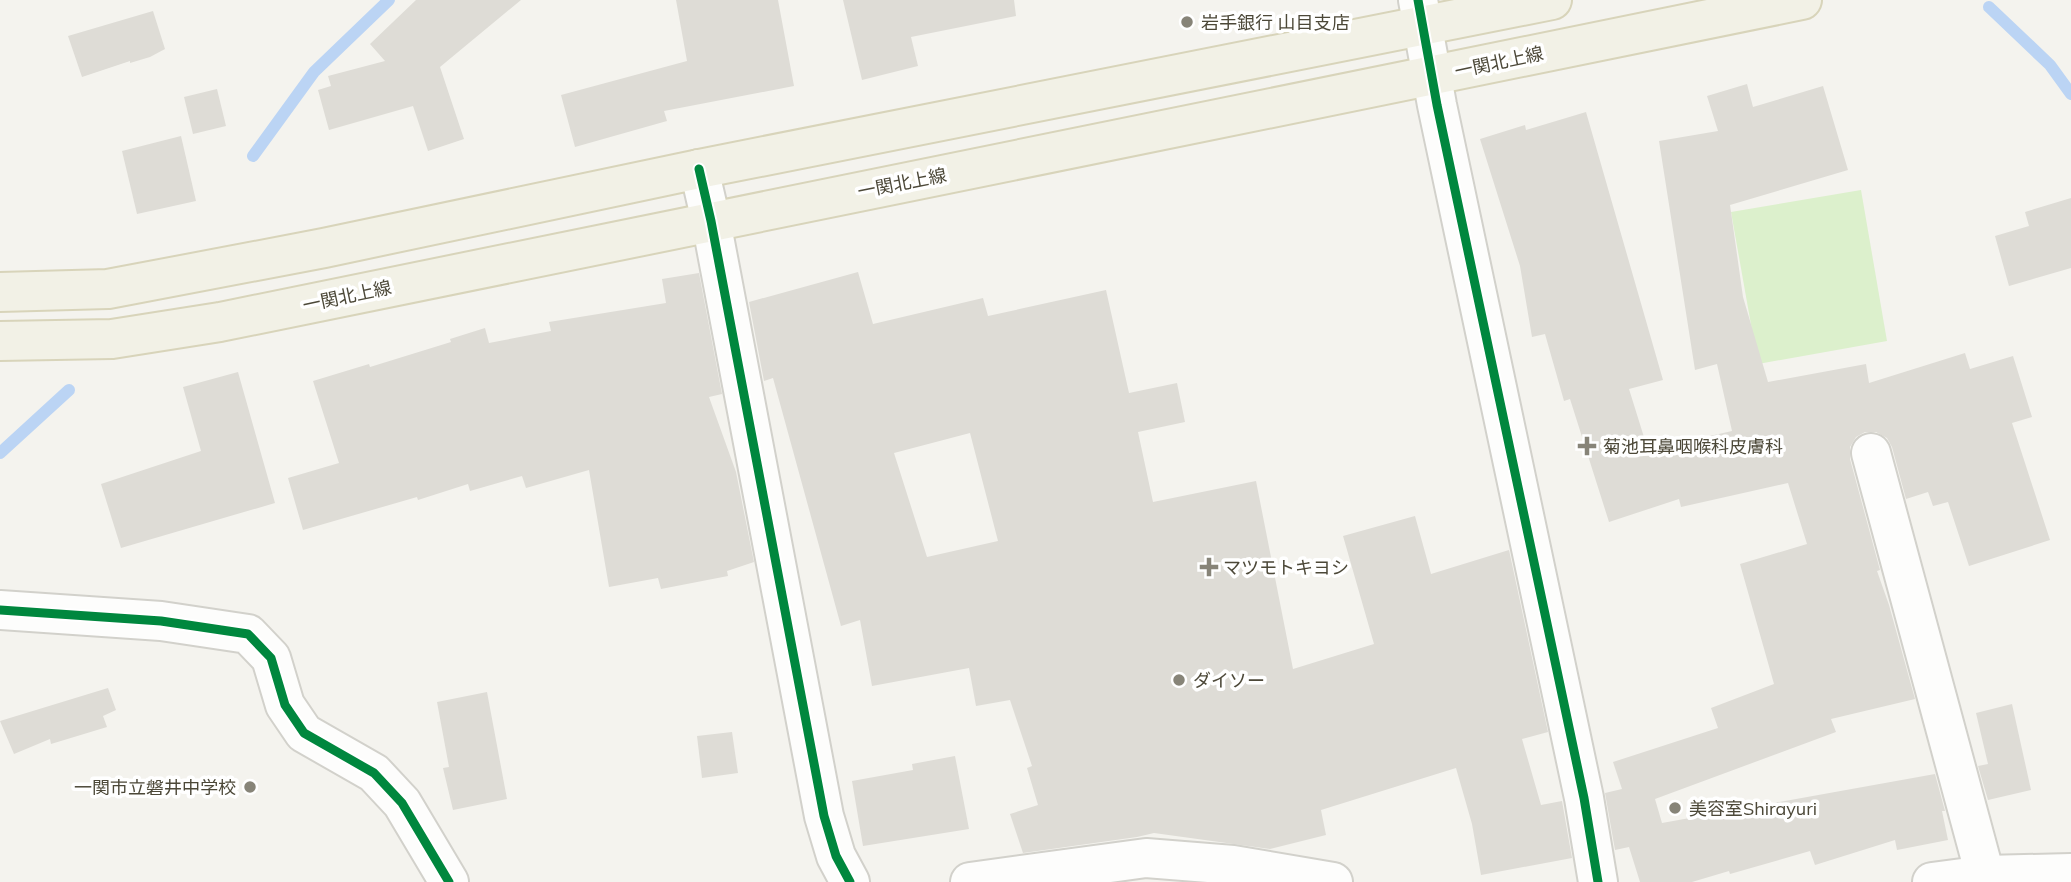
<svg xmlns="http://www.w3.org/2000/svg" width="2071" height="882" viewBox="0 0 2071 882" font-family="Mulish,'Noto Sans JP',sans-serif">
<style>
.green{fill:#dcf0cc}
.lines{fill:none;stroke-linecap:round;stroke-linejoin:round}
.stream{stroke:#bbd4f4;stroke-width:12}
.building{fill:#dedcd6;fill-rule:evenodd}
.street-casing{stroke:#d2d1cb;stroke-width:42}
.primary-casing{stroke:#d8d4ba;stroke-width:42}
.street{stroke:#fdfdfc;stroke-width:38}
.primary{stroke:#f2f1e6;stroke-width:38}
.cycleway-casing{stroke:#fff;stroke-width:13}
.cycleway{stroke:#00873e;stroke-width:9}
.poi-dot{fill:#878478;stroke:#fff;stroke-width:2.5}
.labels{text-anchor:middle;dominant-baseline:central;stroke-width:7;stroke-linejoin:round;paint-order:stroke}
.poi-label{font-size:18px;fill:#4c4838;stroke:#fff;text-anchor:start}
.street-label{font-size:18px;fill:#4c4838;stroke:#fff}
</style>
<rect width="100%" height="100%" fill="#f4f3ee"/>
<path class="green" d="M1861 190 1887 341 1758 364 1731 212Z"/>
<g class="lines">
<g class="stream">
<path d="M1989 7 2050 65 2071 94"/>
<path d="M253 156 314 72 389 0"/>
<path d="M0 453 69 390"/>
</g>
</g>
<g class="building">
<path d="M416 0H521L440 67 464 139 428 151 413 106 329 130 318 90 331 86 328 76 385 61 370 44Z"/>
<path d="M676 0H778L794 86 664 111 667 121 575 147 561 95 687 61Z"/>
<path d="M843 0H1014L1016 16 911 37 918 66 862 80Z"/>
<path d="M153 11 165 49 150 57 130 63V61L82 77 68 36Z"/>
<path d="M1747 84 1753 107 1823 86 1848 170 1730 205 1743 297 1768 382 1866 364 1869 383 1965 353 1970 369 2013 356 2032 417 2012 423 2050 540 1969 566 1948 502 1933 506 1928 492 1906 499 1892 447 1887 438 1876 432H1865L1856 437 1850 447V459L1880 570 1877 571 1889 605 1915 699 1831 719 1836 732 1655 799 1662 823 1935 774 1945 811H1942L1948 840 1897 850 1895 840 1815 865 1810 851 1730 874 1729 871 1692 882H1640L1629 847 1615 850 1605 793 1622 789 1613 762 1718 728 1711 708 1774 684 1740 564 1807 544 1788 483 1681 507 1679 499 1609 522 1570 399 1564 401 1545 334 1532 337 1520 266 1480 139 1525 125 1526 130 1586 112 1663 380 1629 389 1648 450 1732 431 1717 364 1695 370 1659 141 1718 131 1707 96Z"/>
<path d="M217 89 226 126 193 134 184 97Z"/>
<path d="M181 136 196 201 137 214 122 151Z"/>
<path d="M2071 198V268L2009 286 1995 236 2029 226 2025 212Z"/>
<path d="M858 272 873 324 983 298 988 316 1106 290 1129 393 1177 383 1185 422 1138 432 1153 502 1256 481 1293 669 1374 644 1343 536 1415 516 1431 574 1509 550 1548 732 1522 739 1541 805 1562 801 1572 858 1481 875 1472 824 1456 768 1321 810 1326 835 1270 849 1154 833 1137 837 1023 853 1010 814 1038 805 1027 768 1032 766 1010 700 976 706 969 668 872 686 860 620 841 626 773 378 764 381 749 302ZM970 433 998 541 927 557 894 453Z"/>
<path d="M699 273 722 394 709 397 736 472 754 562 727 571 728 576 661 589 658 578 609 587 589 470 526 488 522 476 470 491 468 484 418 500 417 497 303 530 288 478 339 463 313 381 369 364 370 367 451 342 450 339 485 328 489 343 551 331 549 322 666 303 662 279Z"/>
<path d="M238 372 275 503 121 548 101 484 201 451 183 387Z"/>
<path d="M108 688 116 710 103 716 107 727 51 744 50 739 14 754 0 721Z"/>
<path d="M487 692 507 799 453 810 443 768 449 767 437 702Z"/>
<path d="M2012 704 2031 790 1988 800 1978 766 1988 764 1976 713Z"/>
<path d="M732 732 738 773 702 778 697 736Z"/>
<path d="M955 756 969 829 863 846 852 781 913 770 912 764Z"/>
</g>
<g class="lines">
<defs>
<g id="street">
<path d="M1418 0 1437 105 1584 798 1598 882"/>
<path d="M699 169 711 221 824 816 836 856 850 882"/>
<path d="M1871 453 1985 875"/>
<path d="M0 610 161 621 248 634 271 658 285 705 304 733 374 773 402 803 449 882"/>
<path d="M970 882 1146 858 1233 865 1333 882"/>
<path d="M1932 882 1985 875 2071 873"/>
</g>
<g id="primary">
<path d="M0 292 108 289 324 248 699 169 1552 0"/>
<path d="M0 341 112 339 220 322 1802 0"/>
</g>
</defs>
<use href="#street" class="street-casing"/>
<use href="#primary" class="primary-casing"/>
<use href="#street" class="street"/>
<use href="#primary" class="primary"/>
<defs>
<g id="cycleway">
<path d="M1418 0 1437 105 1584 798 1598 882"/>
<path d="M699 169 711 221 824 816 836 856 850 882"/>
<path d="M0 610 161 621 248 634 271 658 285 705 304 733 374 773 402 803 449 882"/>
</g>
</defs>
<use href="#cycleway" class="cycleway-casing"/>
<use href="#cycleway" class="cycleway"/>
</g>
<g class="poi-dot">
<circle cx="1187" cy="22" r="7"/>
<path d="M1583.5 435.5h7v7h7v7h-7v7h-7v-7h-7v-7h7z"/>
<path d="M1205.5 556.5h7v7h7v7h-7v7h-7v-7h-7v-7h7z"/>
<circle cx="1179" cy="680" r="7"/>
<circle cx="250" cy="787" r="7"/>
<circle cx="1675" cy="808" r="7"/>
</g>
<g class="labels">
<g class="poi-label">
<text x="1201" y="22">岩手銀行 山目支店</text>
<text x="1603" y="446">菊池耳鼻咽喉科皮膚科</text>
<text x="1223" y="567">マツモトキヨシ</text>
<text x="1193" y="680">ダイソー</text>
<text x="236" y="787" text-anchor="end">一関市立磐井中学校</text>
<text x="1689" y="808">美容室Shirayuri</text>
</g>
<g class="street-label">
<text transform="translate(1499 62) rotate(-12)">一関北上線</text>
<text transform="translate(902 183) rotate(-11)">一関北上線</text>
<text transform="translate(347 296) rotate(-12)">一関北上線</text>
</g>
</g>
</svg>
